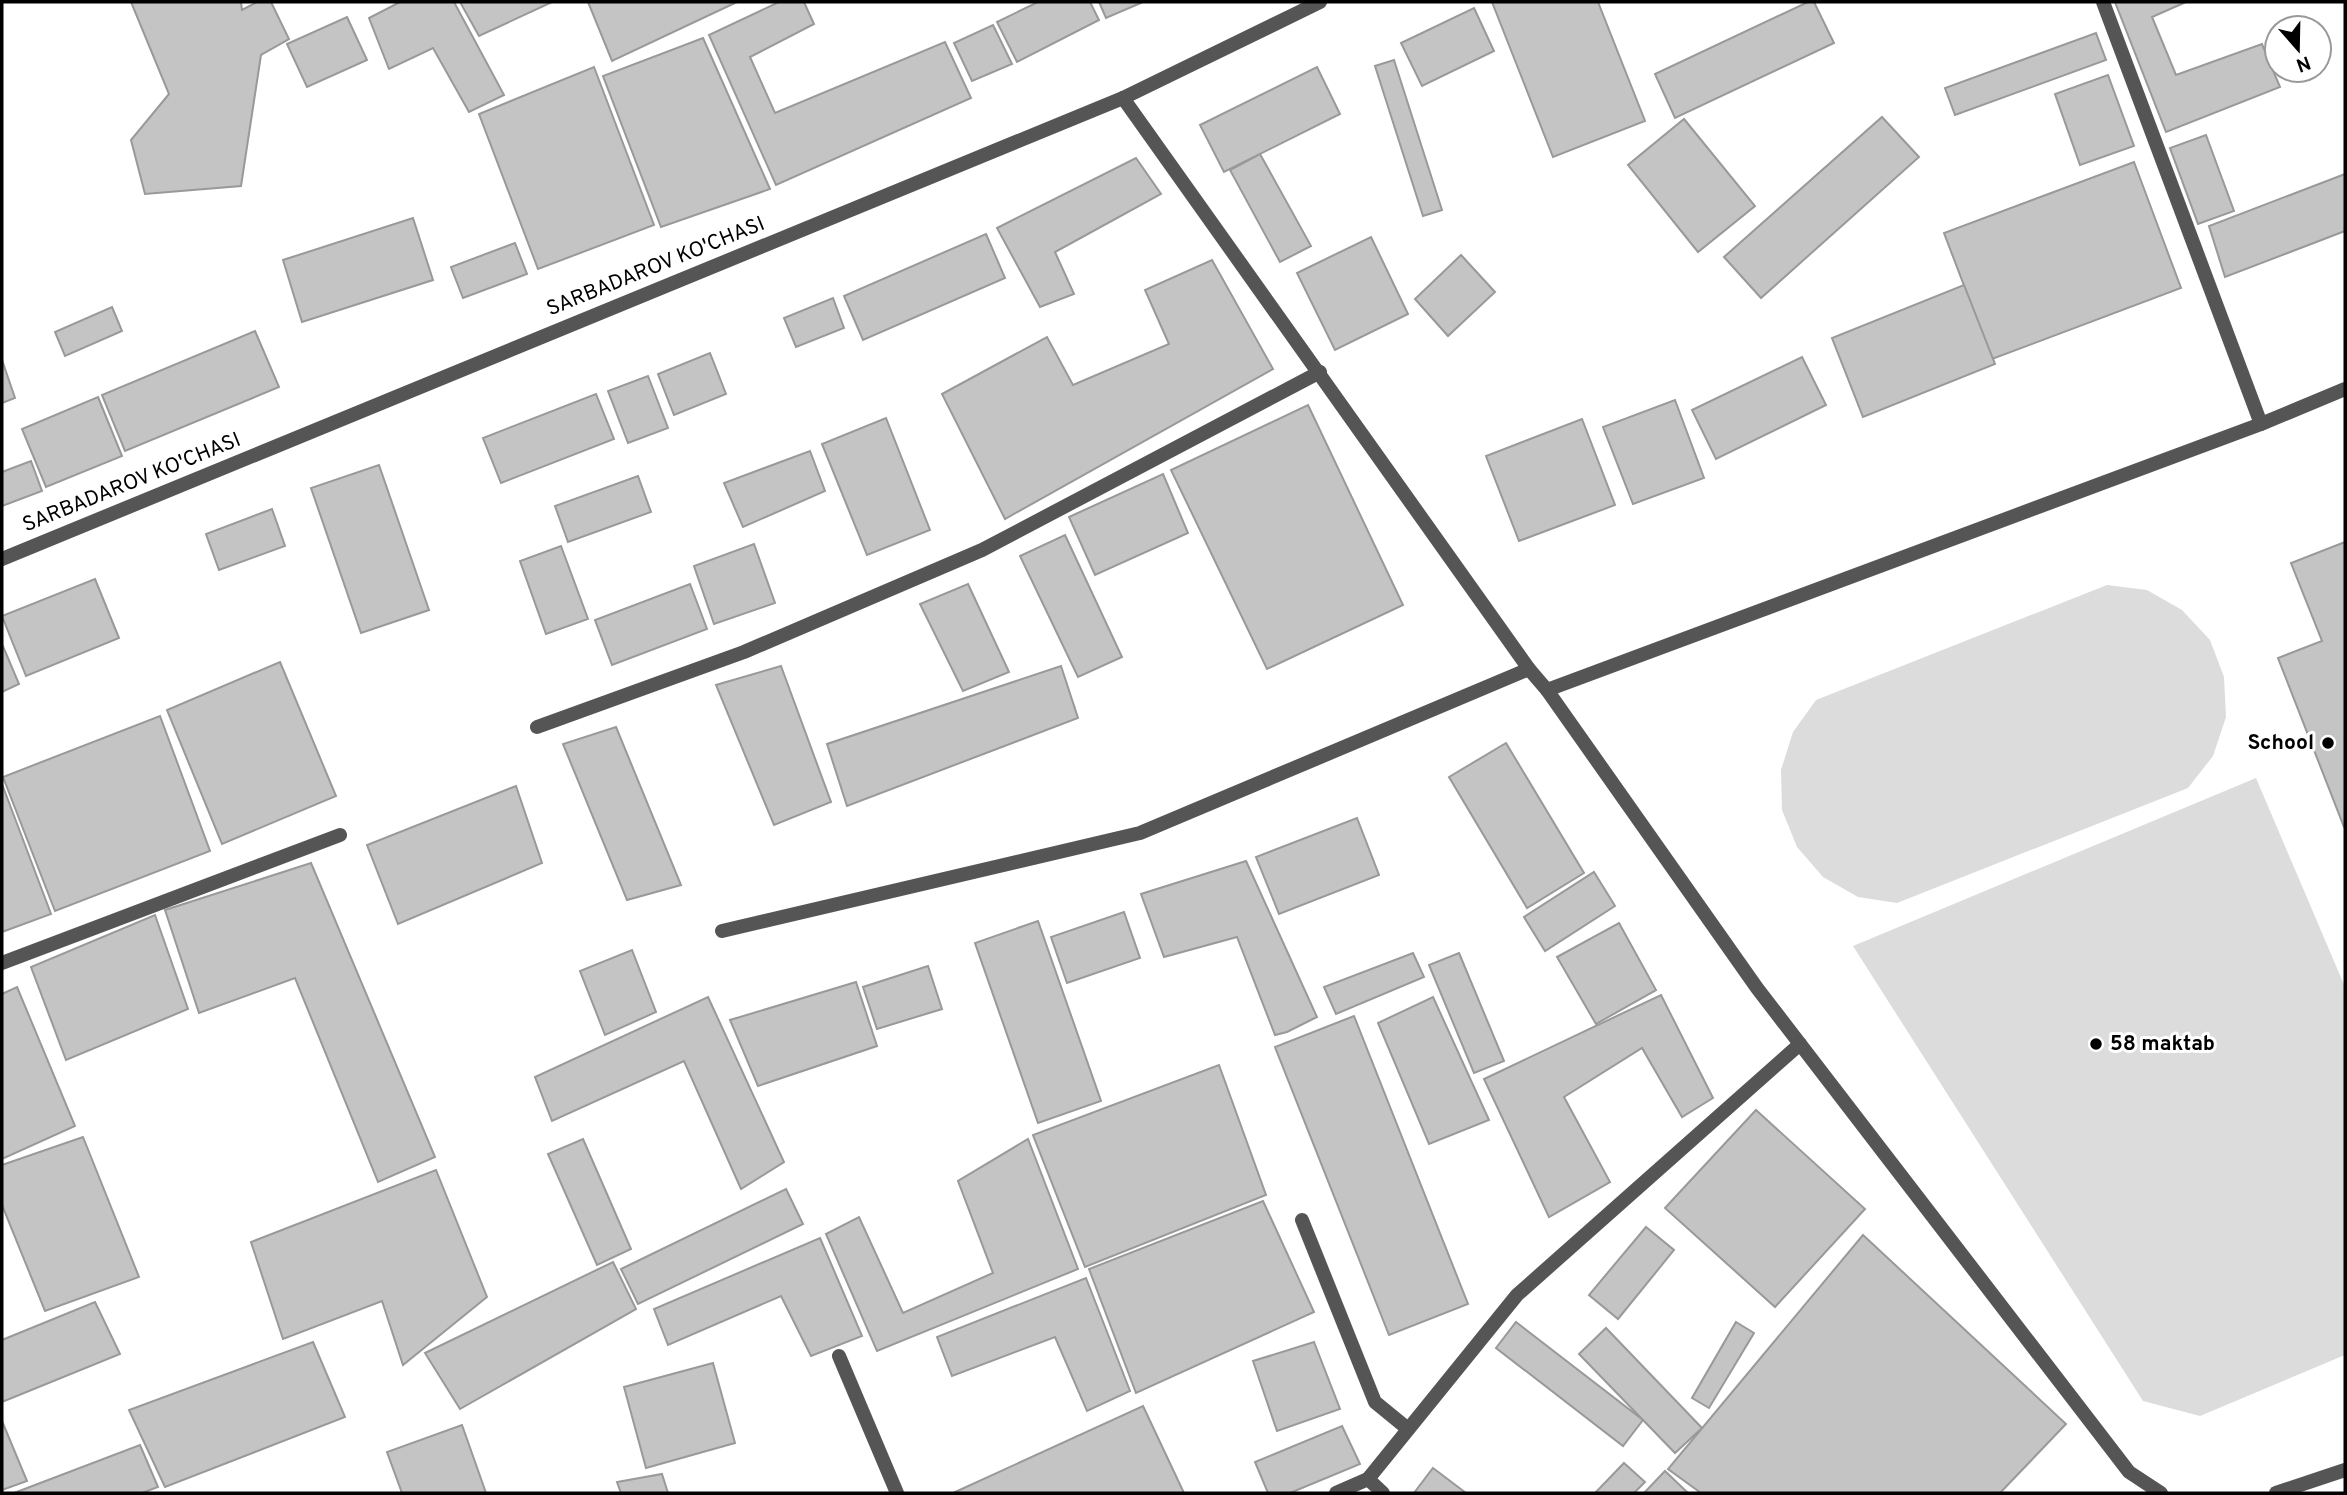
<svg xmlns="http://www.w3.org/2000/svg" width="2347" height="1495" viewBox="0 0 2347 1495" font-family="Overpass,sans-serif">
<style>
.green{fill:#dcdcdc}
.building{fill:#c4c4c4;stroke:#999;stroke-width:2}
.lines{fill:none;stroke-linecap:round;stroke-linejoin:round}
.service{stroke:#555;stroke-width:14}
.minor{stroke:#555;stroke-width:14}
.poi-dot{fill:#000;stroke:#fff;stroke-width:2.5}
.labels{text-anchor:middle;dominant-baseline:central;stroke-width:6;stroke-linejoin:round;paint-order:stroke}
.street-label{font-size:21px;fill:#000;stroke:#fff}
.poi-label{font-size:21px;font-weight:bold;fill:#000;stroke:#fff;text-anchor:end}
</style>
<rect width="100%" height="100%" fill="#fff"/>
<g class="green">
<path d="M2107 585 2147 590 2182 610 2210 640 2224 677 2226 717 2213 756 2188 788 1897 903 1858 897 1823 877 1797 847 1782 810 1781 770 1793 732 1816 700Z"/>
<path d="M2256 778 2345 987V1355L2200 1416 2143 1401 1853 946Z"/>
</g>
<g class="building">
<path d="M131 2H241L242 10 257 2H271L289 39 261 55 241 186 145 194 131 140 169 94Z"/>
<path d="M400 2H454L504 95 469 112 433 48 389 69 369 18Z"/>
<path d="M460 2H552L479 36Z"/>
<path d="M588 2H737L612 61Z"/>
<path d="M779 2H804L814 24 750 57 775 113 945 42 971 98 776 185 709 35Z"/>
<path d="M1038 2H1090L1099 20 1017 62 997 22Z"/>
<path d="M1099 2H1143L1106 18Z"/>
<path d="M1492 2H1598L1645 121 1553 157Z"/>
<path d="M1808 2H1814L1834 43 1675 118 1655 74Z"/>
<path d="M2115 2H2186L2152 17 2176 75 2262 44 2280 87 2166 132Z"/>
<path d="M1474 8 1494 51 1422 86 1401 43Z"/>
<path d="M347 17 367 60 307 87 287 44Z"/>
<path d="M993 25 1012 64 972 81 954 43Z"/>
<path d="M2096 33 2106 60 1955 115 1945 88Z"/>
<path d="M703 38 770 189 661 227 603 76Z"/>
<path d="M1394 60 1442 210 1423 216 1375 66Z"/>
<path d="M594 67 654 225 538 269 479 114Z"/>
<path d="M1317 67 1340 114 1224 172 1200 125Z"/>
<path d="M2108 75 2134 146 2080 165 2055 94Z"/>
<path d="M1882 117 1919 157 1761 298 1724 257Z"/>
<path d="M1684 119 1755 206 1698 252 1628 165Z"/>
<path d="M2206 135 2234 211 2198 224 2170 148Z"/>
<path d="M1260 154 1311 246 1280 262 1230 170Z"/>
<path d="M1136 158 1161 194 1055 252 1074 294 1040 307 997 228Z"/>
<path d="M2134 162 2181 288 1992 359 1944 233Z"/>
<path d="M2345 174V231L2225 277 2209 226Z"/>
<path d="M413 218 433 280 302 322 283 260Z"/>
<path d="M986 234 1005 278 863 340 844 296Z"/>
<path d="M1371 237 1408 314 1335 350 1297 273Z"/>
<path d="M515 243 527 274 463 298 451 267Z"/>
<path d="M1461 255 1495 292 1448 336 1415 299Z"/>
<path d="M1212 260 1273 369 1005 519 942 394 1047 337 1073 385 1169 344 1145 290Z"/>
<path d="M1964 285 1995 364 1863 417 1832 338Z"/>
<path d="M833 298 844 328 796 347 784 318Z"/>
<path d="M112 307 122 331 65 356 55 332Z"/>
<path d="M255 331 279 387 125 451 102 395Z"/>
<path d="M710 353 726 394 674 415 658 374Z"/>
<path d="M1802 357 1826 405 1716 459 1692 410Z"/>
<path d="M2 360 15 398 2 403Z"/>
<path d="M648 376 668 428 628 443 608 391Z"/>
<path d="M596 394 614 439 501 483 483 438Z"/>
<path d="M98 397 122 456 46 487 22 429Z"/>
<path d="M1675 400 1704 478 1633 504 1603 427Z"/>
<path d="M1308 405 1403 605 1267 669 1171 470Z"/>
<path d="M886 418 930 530 867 555 822 444Z"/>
<path d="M1582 419 1615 505 1519 541 1486 456Z"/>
<path d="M810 451 825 491 743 527 724 483Z"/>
<path d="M31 461 42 491 2 506V472Z"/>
<path d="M379 465 429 610 361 633 311 488Z"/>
<path d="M1163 474 1188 533 1095 575 1069 517Z"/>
<path d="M638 476 651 512 568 542 555 506Z"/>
<path d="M272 509 285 546 219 570 206 534Z"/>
<path d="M1065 535 1122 657 1078 677 1020 556Z"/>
<path d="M2345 542V827H2344L2278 658 2322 641 2291 563Z"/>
<path d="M754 544 775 603 714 624 694 566Z"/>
<path d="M561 546 588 619 546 634 520 561Z"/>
<path d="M95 579 119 638 26 676 2 616Z"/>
<path d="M690 584 707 629 612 665 595 620Z"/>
<path d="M968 584 1009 672 963 691 920 604Z"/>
<path d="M2 644 19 684 2 692Z"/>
<path d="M280 662 336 796 222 844 167 710Z"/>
<path d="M781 666 831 802 774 825 716 685Z"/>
<path d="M1061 666 1078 718 847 806 827 744Z"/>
<path d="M160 716 210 851 55 911 3 777Z"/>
<path d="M616 727 681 885 627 900 563 744Z"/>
<path d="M1506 743 1584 873 1527 908 1449 777Z"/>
<path d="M2 784 51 914 2 932Z"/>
<path d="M516 786 542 863 398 924 367 845Z"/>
<path d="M1357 818 1379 875 1279 914 1256 857Z"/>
<path d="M1246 861 1317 1017 1287 1032 1275 1035 1237 937 1164 957 1141 894Z"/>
<path d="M311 863 435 1157 378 1182 295 978 199 1013 165 910Z"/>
<path d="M1594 872 1615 906 1545 951 1524 917Z"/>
<path d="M1124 912 1140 958 1067 983 1051 937Z"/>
<path d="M155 915 188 1009 66 1060 31 967Z"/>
<path d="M1038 921 1101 1101 1038 1123 975 943Z"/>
<path d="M1619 923 1656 990 1596 1024 1557 957Z"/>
<path d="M632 950 656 1012 605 1035 580 971Z"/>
<path d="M1413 953 1424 977 1336 1014 1324 987Z"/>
<path d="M1459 953 1504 1061 1474 1073 1429 965Z"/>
<path d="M928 966 942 1009 877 1029 863 987Z"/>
<path d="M856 982 877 1046 758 1086 730 1020Z"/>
<path d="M17 987 75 1126 2 1159V994Z"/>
<path d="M1661 995 1713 1098 1682 1117 1642 1048 1564 1097 1610 1182 1549 1217 1484 1079Z"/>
<path d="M708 997 784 1162 741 1189 684 1061 552 1121 535 1077Z"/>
<path d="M1433 997 1489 1120 1429 1144 1378 1023Z"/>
<path d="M1354 1016 1468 1304 1389 1335 1275 1047Z"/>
<path d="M1219 1065 1266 1195 1085 1267 1033 1135Z"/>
<path d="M1756 1110 1865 1209 1775 1307 1665 1208Z"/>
<path d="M83 1137 139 1277 45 1311 2 1205V1165Z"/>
<path d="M583 1139 631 1249 597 1265 548 1154Z"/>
<path d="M1028 1139 1078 1269 877 1351 826 1234 859 1217 903 1313 993 1273 958 1181Z"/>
<path d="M436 1170 487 1297 403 1365 382 1301 283 1339 251 1242Z"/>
<path d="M786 1189 803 1224 638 1304 621 1269Z"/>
<path d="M1263 1201 1314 1312 1136 1393 1089 1269Z"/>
<path d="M1646 1227 1674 1250 1618 1319 1589 1295Z"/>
<path d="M1863 1235 2066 1424 2000 1493H1701L1668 1469Z"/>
<path d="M820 1238 862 1336 811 1356 781 1296 668 1345 654 1309Z"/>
<path d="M613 1262 636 1309 460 1409 425 1353Z"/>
<path d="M1086 1278 1130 1391 1087 1411 1055 1337 952 1376 937 1337Z"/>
<path d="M95 1302 120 1354 2 1402V1340Z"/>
<path d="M1516 1322 1643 1420 1623 1446 1496 1348Z"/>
<path d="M1736 1322 1754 1333 1709 1408 1692 1398Z"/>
<path d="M1606 1328 1702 1428 1675 1453 1579 1354Z"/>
<path d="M313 1342 345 1417 165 1487 129 1410Z"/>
<path d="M1314 1342 1340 1409 1277 1431 1253 1361Z"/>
<path d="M713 1363 735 1443 646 1468 624 1387Z"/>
<path d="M1143 1406 1184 1493H953Z"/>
<path d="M2 1421 27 1481 2 1490Z"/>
<path d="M462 1425 486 1493H402L387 1452Z"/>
<path d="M1342 1426 1360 1464 1290 1493H1268L1255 1462Z"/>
<path d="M140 1445 158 1487 142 1493H14Z"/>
<path d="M1624 1463 1645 1482 1634 1493H1595Z"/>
<path d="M1433 1468 1466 1493H1414Z"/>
<path d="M1665 1471 1688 1493H1644Z"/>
<path d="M662 1474 668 1493H621L617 1482Z"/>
</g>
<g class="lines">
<path class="service" d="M1302 1220 1375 1402 1408 1429"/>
<g class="minor">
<path d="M2103 2 2261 424"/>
<path d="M1123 98 1529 669 1547 690 2261 424 2345 389"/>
<path d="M2 559 1123 98 1320 2"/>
<path d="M1547 690 1757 988 2129 1472 2161 1493"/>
<path d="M537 727 744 652 982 550 1320 372"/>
<path d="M722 931 1140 833 1529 669"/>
<path d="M2 963 340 835"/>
<path d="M839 1356 897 1493"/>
<path d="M1368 1479 1517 1295 1800 1044"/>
<path d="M1336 1493 1368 1479 1383 1493"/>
<path d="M2276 1493 2345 1470"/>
</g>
</g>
<g class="poi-dot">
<circle cx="2328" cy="743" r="7"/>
<circle cx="2096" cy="1044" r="7"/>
</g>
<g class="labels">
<g class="street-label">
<text transform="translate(656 267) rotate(-22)">SARBADAROV KO'CHASI</text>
<text transform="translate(132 483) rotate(-22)">SARBADAROV KO'CHASI</text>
</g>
<g class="poi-label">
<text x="2314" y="743">School</text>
<text x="2110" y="1044" text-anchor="start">58 maktab</text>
</g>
</g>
<rect width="2347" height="1495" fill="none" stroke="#000000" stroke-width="7"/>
<g transform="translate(2298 49) rotate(160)"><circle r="33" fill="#ffffff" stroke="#999999" stroke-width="2"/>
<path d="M0-5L12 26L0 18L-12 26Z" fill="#000000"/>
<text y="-10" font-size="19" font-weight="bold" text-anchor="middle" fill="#000000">N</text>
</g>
</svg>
